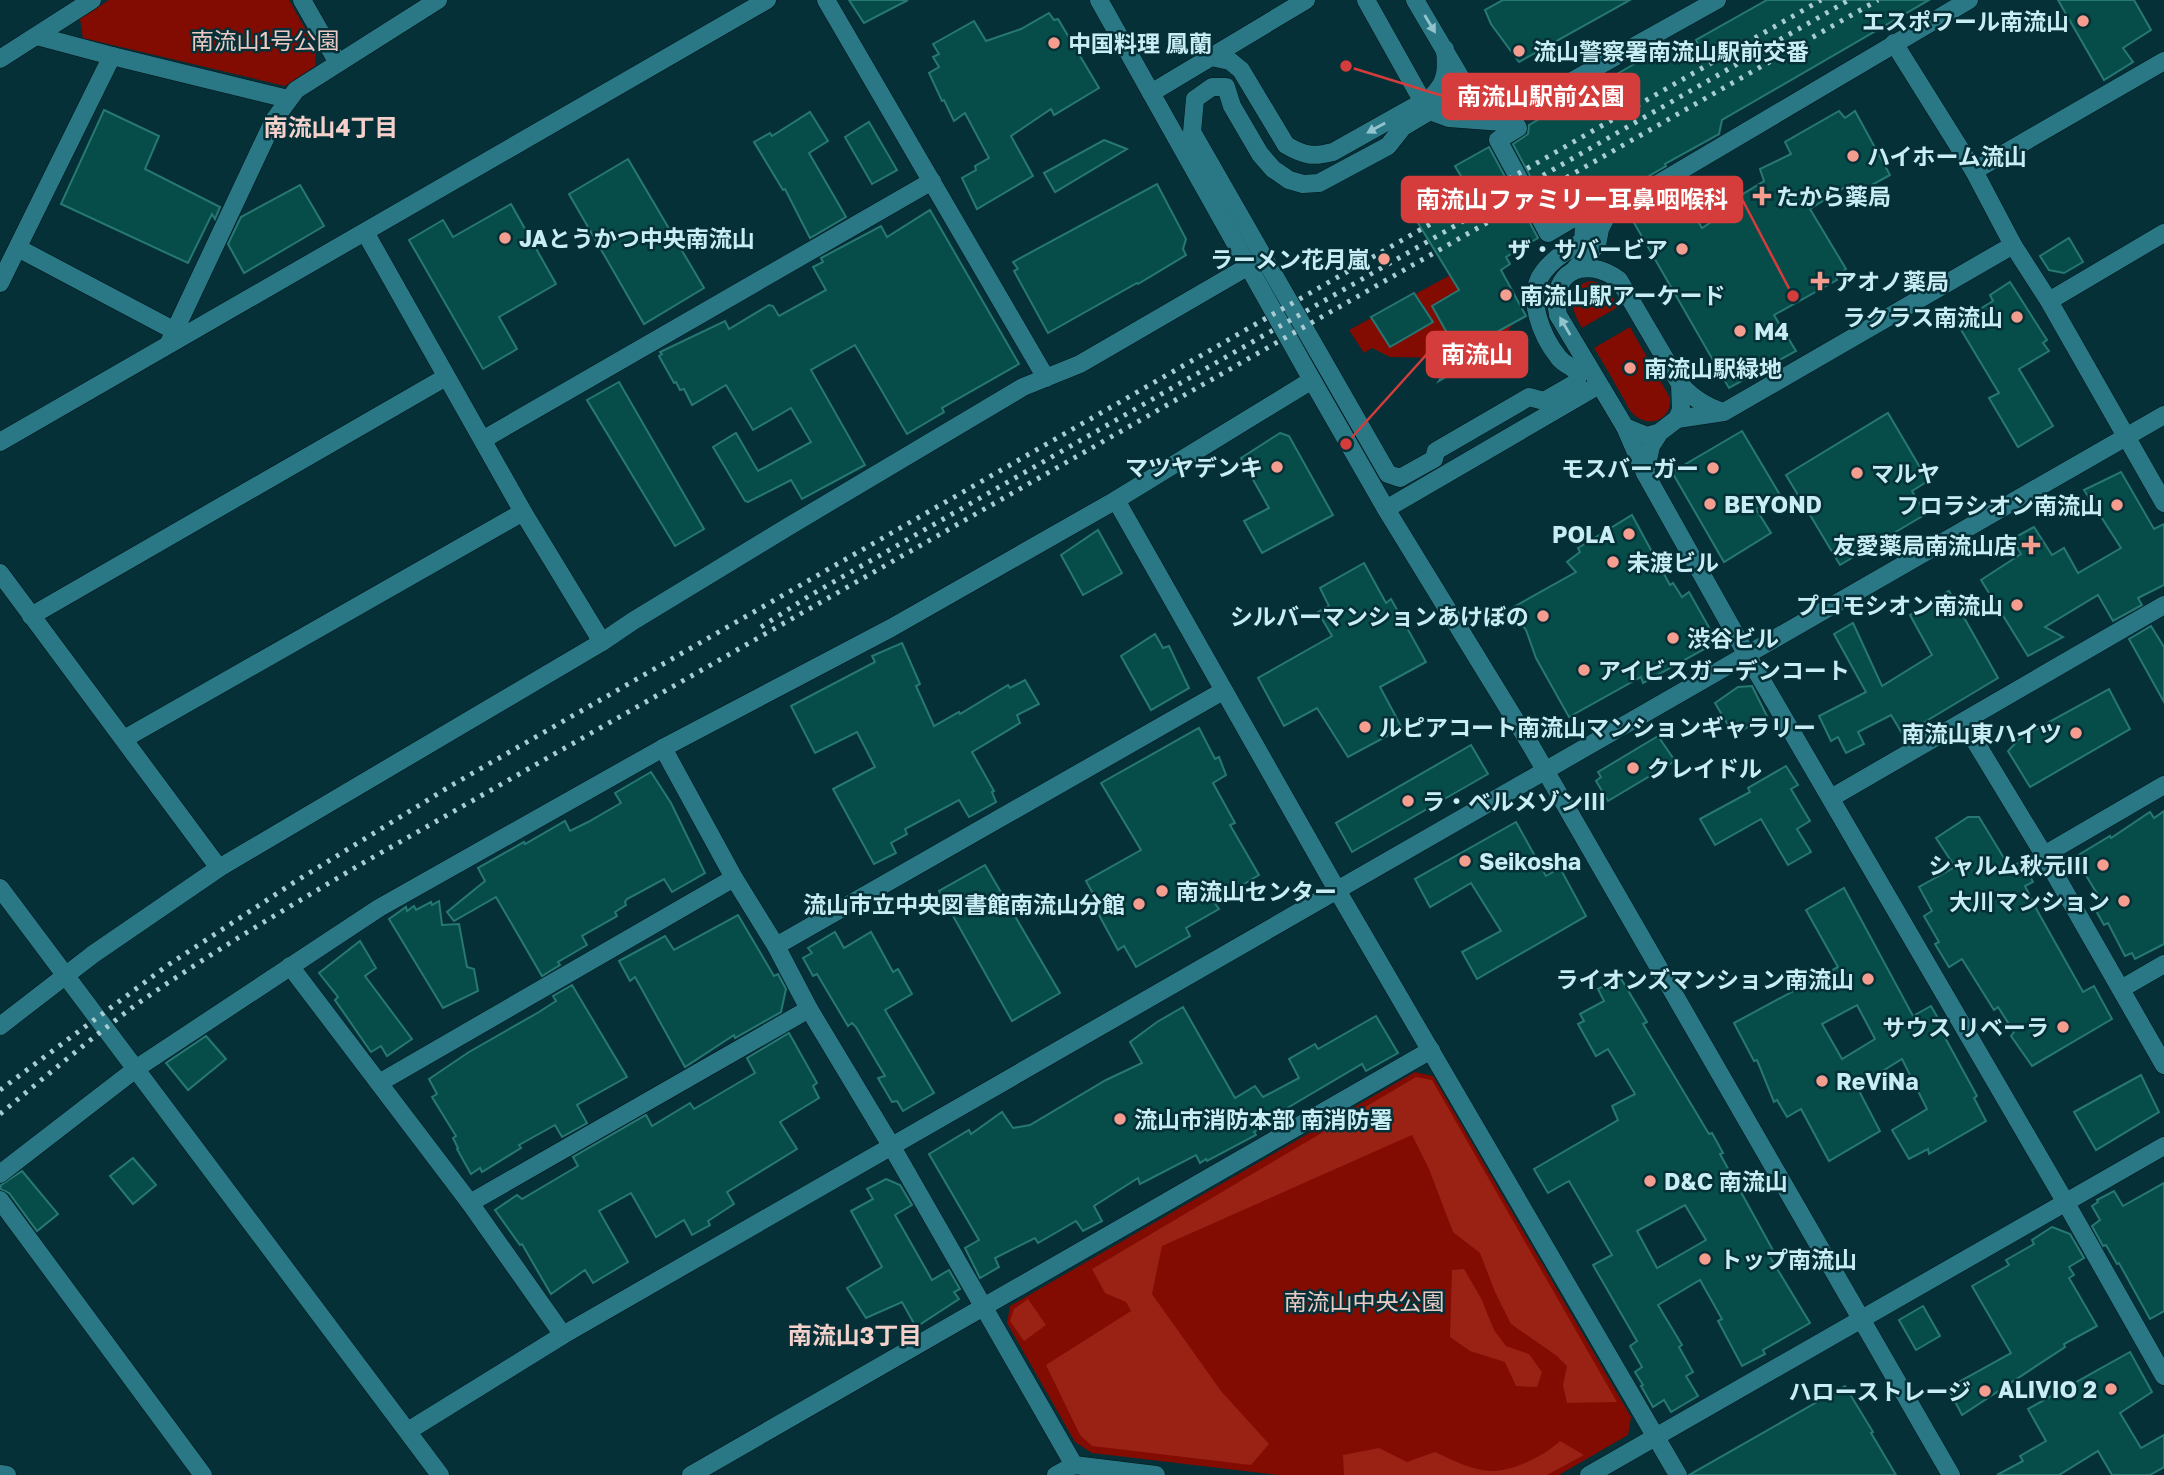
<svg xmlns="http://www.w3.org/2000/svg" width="2164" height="1475" viewBox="0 0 2164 1475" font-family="'Golos Text','Noto Sans JP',sans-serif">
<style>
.green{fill:#820b02}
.forest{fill:#992215}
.building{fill:#064d4a;stroke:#277874;stroke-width:2;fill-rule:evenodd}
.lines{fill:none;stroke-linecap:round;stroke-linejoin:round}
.minor-casing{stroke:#01161a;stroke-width:19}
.minor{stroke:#2a7885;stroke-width:18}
.rail{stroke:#a7ccd3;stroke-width:5;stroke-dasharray:3.5 7;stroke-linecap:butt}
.oneway{fill:#91c4cd}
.poi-dot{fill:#f59d8e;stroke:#053037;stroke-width:2.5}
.labels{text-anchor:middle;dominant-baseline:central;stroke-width:5;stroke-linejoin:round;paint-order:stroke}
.poi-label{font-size:23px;font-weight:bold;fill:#c9edf4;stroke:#053037;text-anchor:start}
.park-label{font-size:23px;fill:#ebcac4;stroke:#053037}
.neighbourhood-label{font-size:24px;font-weight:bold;fill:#f4d1cb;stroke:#053037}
.leader{fill:none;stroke:#d53c3c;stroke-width:2.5}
.callout-dot{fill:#d53c3c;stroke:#053037;stroke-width:2.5}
.callout{fill:#d53c3c;stroke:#d53c3c;stroke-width:2.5}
.callout-label{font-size:24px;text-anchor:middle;font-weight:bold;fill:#fff}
</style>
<rect width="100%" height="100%" fill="#053037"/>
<g class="green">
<path d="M109 0H289L316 48 315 66 285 86 83 38 80 19Z"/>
<path d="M1478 260 1458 353 1451 364 1443 358 1390 357 1372 348 1364 353 1349 330Z"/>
<path d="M1591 281C1607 283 1611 294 1618 307L1582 328C1571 310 1564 286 1591 281Z"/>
<path d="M1513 324 1501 340 1484 355 1477 343Z"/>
<path d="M1630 327 1670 398C1672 420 1649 429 1633 414 1628 409 1626 402 1622 396 1613 380 1604 364 1594 348Z"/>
<path d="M1415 1072 1433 1076 1631 1417 1628 1435 1559 1475H1279L1092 1453 1075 1442 1007 1323 1010 1306Z"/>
</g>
<g class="forest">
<path d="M1416 1077 1432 1080 1617 1402 1567 1403 1563 1385 1567 1366 1557 1356 1511 1324 1495 1292 1480 1253 1453 1232 1429 1169 1412 1135 1162 1246 1152 1294 1221 1391 1269 1444 1251 1465 1092 1446 1080 1435 1046 1365 1131 1311 1126 1302 1105 1293 1092 1269Z"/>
<path d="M1464 1269 1481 1298 1494 1330 1506 1346 1529 1354 1542 1372 1537 1387 1516 1386 1505 1362 1470 1351 1450 1337 1452 1270Z"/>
<path d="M1028 1299 1046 1325 1024 1341 1010 1321 1014 1309Z"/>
<path d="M1560 1441 1584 1455 1547 1475H1344L1343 1455 1379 1448 1407 1462 1435 1452C1452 1460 1472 1470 1491 1471 1513 1472 1545 1455 1560 1441Z"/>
</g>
<g class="building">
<path d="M849 0H908L864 23Z"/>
<path d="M1503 0H1630L1519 62 1491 24 1485 10Z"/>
<path d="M1767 0H1929L1722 120 1719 134 1665 164 1666 166 1618 194 1616 191 1601 200 1597 197H1587L1552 217 1513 144 1528 134 1529 125 1667 45 1703 54 1696 40Z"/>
<path d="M2058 0H2134L2151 30 2123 48 2133 62 2104 80Z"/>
<path d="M1049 13 1054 20 1058 19 1099 88 1054 115 1051 109 1011 136 1033 176 977 209 962 178 976 170 975 166 989 158 965 113 954 121 944 100 942 101 929 73 939 67 933 57 939 54 933 44 974 21 986 41 1021 29Z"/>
<path d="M104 110 159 136 145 169 220 207 215 219 212 214 188 263 61 204Z"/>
<path d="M1839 111 1845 118 1855 111 1890 175 1850 197 1845 187 1810 209 1846 269 1835 277 1837 280 1774 315 1796 351 1729 388 1629 214 1677 186 1702 228 1732 208 1730 202 1764 181 1760 169 1791 154 1785 142Z"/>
<path d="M810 112 828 141 809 153 846 217 810 238 785 189 783 190 754 142 770 133 772 136Z"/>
<path d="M869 122 897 170 872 184 845 137Z"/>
<path d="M1104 140 1127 149 1055 192 1044 173Z"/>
<path d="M1489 147 1538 238 1506 257 1510 264 1501 270 1526 316 1477 343 1484 355 1439 381 1457 351 1432 306 1459 290 1415 218 1467 186 1455 166Z"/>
<path d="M628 159 704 288 644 324 569 194Z"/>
<path d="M1157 184 1186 239 1183 249 1186 255 1138 284 1137 283 1048 333 1014 271 1018 269 1013 262Z"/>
<path d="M300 185 324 226 244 273 228 244 241 217Z"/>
<path d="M511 204 556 284 499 317 517 349 483 369 409 240 443 220 453 237Z"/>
<path d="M930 210 1019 364 942 408 944 412 907 434 855 345 811 370 865 465 802 499 791 480 748 502 745 501 713 447 736 433 758 471 811 442 791 408 753 430 726 385 692 405 684 389 680 390 676 382 674 383 659 356 662 354 660 352 725 321 729 329 769 305 773 306 779 316 826 290 813 267 823 262 821 258 881 226 887 237Z"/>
<path d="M2069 238 2083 262 2064 273 2049 270 2040 256Z"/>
<path d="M2010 282 2047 340 2043 343 2049 351 2019 369 2053 426 2018 447 1989 398 1999 393 1957 323 1993 301 1990 295Z"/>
<path d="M1414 293 1433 322 1390 347 1371 317Z"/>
<path d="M619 382 704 529 675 546 587 400Z"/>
<path d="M1888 413 1928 481 1912 491 1926 514 1840 565 1786 475Z"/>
<path d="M1742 431 1780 495 1756 509 1771 533 1724 562 1672 472Z"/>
<path d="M1280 433 1289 436 1333 515 1262 553 1244 521 1269 508 1241 458Z"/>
<path d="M2121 472 2154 529 2164 524V585L2138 598 2142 605 2113 621 2098 595 2045 627 2063 637 2028 656 1981 580 2021 554 2012 539 2034 527 2052 555 2064 548 2078 573 2121 548 2084 490Z"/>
<path d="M1632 515 1670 585 1673 583 1682 597 1689 592 1711 631 1710 646 1643 683 1641 677 1569 717 1536 658 1526 630 1510 609 1576 572 1567 562 1580 552 1578 548Z"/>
<path d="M1098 530 1122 573 1083 595 1061 555Z"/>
<path d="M1364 563 1386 603 1391 599 1426 662 1380 687 1402 728 1348 757 1317 708 1284 726 1258 678 1332 636 1318 612 1329 606 1320 588Z"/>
<path d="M1949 591 1998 678 1903 735 1891 715 1858 732 1864 744 1846 753 1838 737 1831 741 1819 716 1866 692 1834 634 1853 623 1882 686 1932 655 1910 615Z"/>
<path d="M2151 626 2164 647V702L2129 639Z"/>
<path d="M1155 634 1163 648 1169 646 1189 688 1151 710 1121 656Z"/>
<path d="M902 643 920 684 916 686 934 726 959 712 960 714 1008 685 1010 688 1025 680 1039 704 1017 715 1020 723 972 752 994 791 992 792 996 802 969 817 959 800 905 829 907 834 891 843 896 853 874 864 833 789 875 767 857 732 815 753 791 706 875 662 872 656Z"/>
<path d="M1752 686 1767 716 1734 735 1715 703 1738 687Z"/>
<path d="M2109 689 2130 729 2030 787 2008 751 2020 738Z"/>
<path d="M1199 728 1215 759 1219 757 1226 775 1213 783 1235 823 1230 825 1259 875 1214 902 1219 909 1186 928 1190 936 1136 967 1124 946 1118 950 1093 904 1097 901 1086 881 1141 850 1101 783Z"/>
<path d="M1658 736 1675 761 1608 801 1596 781 1601 777 1598 772Z"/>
<path d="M1471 745 1488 774 1352 852 1336 823Z"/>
<path d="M1786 766 1798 785 1791 789 1810 821 1797 829 1811 852 1788 865 1761 819 1715 845 1700 819 1750 792 1748 788Z"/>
<path d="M651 772 671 803 705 873 672 892 664 879 627 899 625 902 626 905 615 912 617 916 582 936 587 945 558 962 560 965 542 976 496 897 454 921 447 912 485 881 478 868 524 842 525 844 565 821 570 831 588 822 621 803 615 793Z"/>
<path d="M2164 811V944L2135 959 2132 953 2125 956 2108 923 2104 925 2094 907 2102 902 2075 857 2110 836 2111 838 2150 812 2154 818Z"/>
<path d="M1968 817H1979L2010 868 2022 861 2033 882 2025 886 2038 912 2083 992 2094 986 2112 1019 2032 1066 2011 1036 2014 1032 1998 1007 1994 1010 1962 959 1949 967 1935 944 1939 942 1924 916 1932 911 1919 887 1955 867 1936 838Z"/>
<path d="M1516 822 1546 876 1560 868 1586 916 1477 979 1462 952 1501 931 1471 883 1430 907 1415 879Z"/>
<path d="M985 865 1060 993 1012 1021 939 891Z"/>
<path d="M1844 888 1913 1016 1931 1006 1946 1032 1943 1034 1977 1096 1974 1098 1986 1121 1929 1154 1928 1149 1909 1159 1892 1130 1927 1109 1902 1059 1857 1087 1880 1131 1829 1161 1801 1109 1787 1117 1777 1100 1774 1102 1757 1060 1754 1061 1734 1023 1838 967 1806 910ZM1857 1005 1875 1039 1842 1059 1822 1024Z"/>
<path d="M439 901 442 925 459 924 467 967 474 969 478 991 443 1008 389 919 406 907 407 911 414 906 416 910 431 902 432 905Z"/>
<path d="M738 915 774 976 778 974 786 989 781 1012 735 1038 734 1035 685 1067 635 977 630 981 619 961 665 936 674 950Z"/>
<path d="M835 932 844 948 871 932 893 972 898 969 912 994 885 1010 934 1093 903 1111 897 1101 892 1102 878 1078 885 1076 856 1027 852 1023 848 1026 817 974 813 976 803 958 812 953 808 948Z"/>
<path d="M360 941 376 968 365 976 412 1039 387 1056 381 1046 371 1052 335 1000 338 997 319 973Z"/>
<path d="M1620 977 1647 1022 1643 1024 1709 1134 1712 1133 1723 1153 1720 1154 1775 1254 1770 1257 1810 1323 1763 1350 1765 1354 1742 1366 1718 1321 1722 1319 1700 1280 1658 1305 1682 1345 1679 1347 1693 1372 1686 1376 1698 1396 1671 1412 1664 1400 1653 1407 1641 1386 1643 1385 1635 1372 1642 1367 1630 1346 1637 1341 1593 1265 1612 1255 1569 1181 1548 1193 1534 1169 1618 1120 1612 1106 1635 1094 1608 1049 1596 1056 1578 1024 1584 1021 1580 1014 1604 1001 1598 989ZM1685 1205 1706 1240 1657 1268 1637 1231Z"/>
<path d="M572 985 627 1077 577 1105 587 1123 562 1137 555 1125 519 1145 521 1148 482 1172 480 1168 471 1174 457 1149 458 1148 453 1138 456 1136 432 1097 437 1094 429 1079 469 1052 539 1012 556 1001 553 996Z"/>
<path d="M1183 1007 1235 1098 1255 1086 1263 1097 1299 1078 1289 1059 1315 1044 1318 1049 1376 1016 1398 1053 1366 1071 1362 1064 1289 1107 1286 1109 1287 1112 1254 1132 1256 1135 1207 1161 1206 1159 1200 1163 1196 1155 1140 1184 1138 1178 1094 1206 1102 1221 1083 1231 1076 1221 1038 1243 1035 1238 995 1258 999 1267 980 1278 965 1248 979 1240 929 1154 969 1130 971 1134 1002 1112 1013 1128 1030 1125 1106 1080 1142 1063 1130 1042 1157 1022Z"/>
<path d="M789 1033 817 1083 813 1086 819 1098 780 1122 797 1149 727 1192 734 1204 708 1221 710 1225 692 1235 684 1220 656 1237 631 1193 599 1211 628 1262 593 1283 585 1270 551 1294 522 1244 520 1245 495 1210 517 1195 522 1199 578 1166 573 1157 646 1115 652 1126 690 1103 694 1109 755 1073 747 1058Z"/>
<path d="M206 1036 226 1059 188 1090 166 1063Z"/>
<path d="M2141 1075 2159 1112 2096 1150 2074 1112Z"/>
<path d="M133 1158 156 1185 133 1204 110 1176Z"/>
<path d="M22 1171 58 1214 37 1231 9 1193 0 1189 1 1185Z"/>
<path d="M886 1179 900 1185 912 1205 895 1215 932 1280 949 1270 960 1289 954 1292 959 1299 916 1327 902 1302 866 1318 847 1288 882 1267 851 1211 873 1199 867 1189Z"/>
<path d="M2164 1183V1311L2150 1319 2119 1263 2117 1264 2106 1245 2103 1246 2092 1226 2100 1220 2092 1206 2098 1202 2097 1200 2114 1191 2123 1206Z"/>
<path d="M2052 1227 2070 1234 2084 1258 2069 1267 2074 1275 2069 1278 2097 1326 2064 1344 2065 1347 1962 1415 1948 1388 2011 1353 1972 1286 2009 1265 2006 1260 2034 1244 2032 1240Z"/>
<path d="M1923 1306 1940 1336 1916 1350 1899 1320Z"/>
<path d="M2130 1352 2152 1392 2120 1413 2141 1448 2164 1435V1467L2150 1475H2112L2098 1451 2059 1475H1997L2023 1461 2020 1456 2046 1441 2028 1409Z"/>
<path d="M1845 1386 1873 1432 1871 1433 1896 1475H1689Z"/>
</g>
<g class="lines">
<defs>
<g id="minor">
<path d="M302 0 338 63"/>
<path d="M826 0 1046 378"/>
<path d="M1099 0 1312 380 1386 509 1530 744 1951 1475"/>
<path d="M1366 0 1423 102"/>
<path d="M1415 0 1468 90 1477 97 1495 101"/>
<path d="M37 36 112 56 288 99"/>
<path d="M1894 43 1974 171 2013 245 2049 301 2164 503"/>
<path d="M1211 57 1230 61 1241 70 1286 145C1305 156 1313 157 1333 152L1431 97C1447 83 1447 69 1445 49"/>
<path d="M0 59 92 0"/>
<path d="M1212 87H1226L1232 106 1260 154 1273 169 1289 180 1303 184 1319 183 1388 146 1403 127 1430 111 1449 118 1515 123 1518 128 1498 140 1548 233 1592 207 1584 226 1583 241C1569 249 1554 258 1544 271 1524 296 1542 337 1559 358 1567 368 1580 366 1577 382L1544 401 1529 397 1436 451 1434 459 1400 478 1388 474 1192 132 1195 99Z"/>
<path d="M1151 93 1306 0"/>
<path d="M1431 97C1464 109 1502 110 1536 101L1717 0"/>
<path d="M1974 171 2164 61"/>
<path d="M365 232 523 512 602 642"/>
<path d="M18 248 175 331"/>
<path d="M1572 272 1597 245 1600 229 1606 217 1617 208 1969 0"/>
<path d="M0 283 112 56"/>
<path d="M2049 301 2164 233"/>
<path d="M169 343 274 120 296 90 438 0"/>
<path d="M1680 384C1693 398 1705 406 1723 412"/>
<path d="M1677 419 1724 412 2013 245"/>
<path d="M1625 427 1645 473 1747 655 2066 1203 2164 1376"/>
<path d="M484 439 932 181"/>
<path d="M0 442 767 0"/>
<path d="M1645 473 1651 446 1660 432 1677 419 1681 410 1680 384 1619 280C1585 255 1549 271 1558 315L1625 427 1647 436 1660 432"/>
<path d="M1116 500 1337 890 1678 1475"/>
<path d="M1386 509 1599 385"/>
<path d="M0 573 219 868"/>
<path d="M31 616 446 377"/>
<path d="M1964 723 2044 855 2164 1065"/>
<path d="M124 739 523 512"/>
<path d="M663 748 734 878 776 946 809 1009 892 1147 1074 1465"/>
<path d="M1831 798 2164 605"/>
<path d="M2044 855 2164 785"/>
<path d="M0 888 440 1475"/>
<path d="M776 946 1223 691"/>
<path d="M290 966 470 1203 563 1335"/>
<path d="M2121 989 2164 964"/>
<path d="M0 1026 92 955 219 868 602 642 633 621 791 525 1023 387 1080 364 1247 267"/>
<path d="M379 1083 734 878"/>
<path d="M0 1174 137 1068 379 908 663 748 891 628 1116 500 1312 380"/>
<path d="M0 1200 203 1475"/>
<path d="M470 1203 809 1009"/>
<path d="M408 1431 563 1335 2164 415"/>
<path d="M0 1474 7 1475"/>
<path d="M691 1475 1431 1050"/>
<path d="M1056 1475 1074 1465 1156 1475"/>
<path d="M1589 1475 2164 1146"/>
</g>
</defs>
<use href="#minor" class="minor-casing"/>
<use href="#minor" class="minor"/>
<g class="rail">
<path d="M761 627 809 596 1849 0"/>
<path d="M0 1090 168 965 293 883 452 785 1821 0"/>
<path d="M0 1114C45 1077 90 1039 137 1004 210 953 287 908 363 863L1878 0"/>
</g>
</g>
<defs><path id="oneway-solid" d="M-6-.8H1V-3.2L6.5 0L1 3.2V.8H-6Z" transform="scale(1.75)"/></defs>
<g class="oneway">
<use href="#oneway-solid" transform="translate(1430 24) rotate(59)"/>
<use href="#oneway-solid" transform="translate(1376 128) rotate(151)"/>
<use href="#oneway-solid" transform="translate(1565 326) rotate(-120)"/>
</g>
<g class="poi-dot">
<circle cx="2083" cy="21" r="7"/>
<circle cx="1054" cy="43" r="7"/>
<circle cx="1519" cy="51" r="7"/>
<circle cx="1853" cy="156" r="7"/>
<path d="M1758.5 185.5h7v7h7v7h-7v7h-7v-7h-7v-7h7z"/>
<circle cx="505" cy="238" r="7"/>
<circle cx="1682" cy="249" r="7"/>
<circle cx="1384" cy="259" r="7"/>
<path d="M1816.5 270.5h7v7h7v7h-7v7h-7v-7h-7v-7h7z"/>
<circle cx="1506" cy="295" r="7"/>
<circle cx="2017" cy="317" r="7"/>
<circle cx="1740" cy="331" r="7"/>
<circle cx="1630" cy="368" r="7"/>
<circle cx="1277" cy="467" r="7"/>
<circle cx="1713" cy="468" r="7"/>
<circle cx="1857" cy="473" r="7"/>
<circle cx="1710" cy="504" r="7"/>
<circle cx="2117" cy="505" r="7"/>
<circle cx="1629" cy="534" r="7"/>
<path d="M2027.5 534.5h7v7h7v7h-7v7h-7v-7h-7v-7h7z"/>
<circle cx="1613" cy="562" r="7"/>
<circle cx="2017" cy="605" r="7"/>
<circle cx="1543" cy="616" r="7"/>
<circle cx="1673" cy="638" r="7"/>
<circle cx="1584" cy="670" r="7"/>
<circle cx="1365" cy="727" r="7"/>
<circle cx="2076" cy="733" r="7"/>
<circle cx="1633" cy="768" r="7"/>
<circle cx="1408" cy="801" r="7"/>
<circle cx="1465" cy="861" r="7"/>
<circle cx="2103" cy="865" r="7"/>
<circle cx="1162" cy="891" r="7"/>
<circle cx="2124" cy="901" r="7"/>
<circle cx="1139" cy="904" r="7"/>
<circle cx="1868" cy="979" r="7"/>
<circle cx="2063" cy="1027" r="7"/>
<circle cx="1822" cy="1081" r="7"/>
<circle cx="1120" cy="1119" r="7"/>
<circle cx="1650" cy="1181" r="7"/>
<circle cx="1705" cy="1259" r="7"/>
<circle cx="2111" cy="1389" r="7"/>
<circle cx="1985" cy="1391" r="7"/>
</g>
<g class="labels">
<g class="poi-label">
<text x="2069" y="21" text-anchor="end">エスポワール南流山</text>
<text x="1068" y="43">中国料理 鳳蘭</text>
<text x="1533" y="51">流山警察署南流山駅前交番</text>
<text x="1867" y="156">ハイホーム流山</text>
<text x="1776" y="196">たから薬局</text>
<text x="519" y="238">JAとうかつ中央南流山</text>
<text x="1668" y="249" text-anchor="end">ザ・サバービア</text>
<text x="1370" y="259" text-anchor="end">ラーメン花月嵐</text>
<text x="1834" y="281">アオノ薬局</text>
<text x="1520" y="295">南流山駅アーケード</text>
<text x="2003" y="317" text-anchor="end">ラクラス南流山</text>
<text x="1754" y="331">M4</text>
<text x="1644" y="368">南流山駅緑地</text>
<text x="1263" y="467" text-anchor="end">マツヤデンキ</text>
<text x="1699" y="468" text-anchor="end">モスバーガー</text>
<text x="1871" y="473">マルヤ</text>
<text x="1724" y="504">BEYOND</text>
<text x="2103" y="505" text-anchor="end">フロラシオン南流山</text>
<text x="1615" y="534" text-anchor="end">POLA</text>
<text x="2017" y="545" text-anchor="end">友愛薬局南流山店</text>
<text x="1627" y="562">未渡ビル</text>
<text x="2003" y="605" text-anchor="end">プロモシオン南流山</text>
<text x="1529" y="616" text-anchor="end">シルバーマンションあけぼの</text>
<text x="1687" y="638">渋谷ビル</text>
<text x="1598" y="670">アイビスガーデンコート</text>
<text x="1379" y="727">ルピアコート南流山マンションギャラリー</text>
<text x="2062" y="733" text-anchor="end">南流山東ハイツ</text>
<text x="1647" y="768">クレイドル</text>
<text x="1422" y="801">ラ・ベルメゾンⅢ</text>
<text x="1479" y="861">Seikosha</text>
<text x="2089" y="865" text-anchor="end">シャルム秋元Ⅲ</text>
<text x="1176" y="891">南流山センター</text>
<text x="2110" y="901" text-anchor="end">大川マンション</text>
<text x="1125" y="904" text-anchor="end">流山市立中央図書館南流山分館</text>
<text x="1854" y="979" text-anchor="end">ライオンズマンション南流山</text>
<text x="2049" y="1027" text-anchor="end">サウス リベーラ</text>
<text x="1836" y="1081">ReViNa</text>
<text x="1134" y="1119">流山市消防本部 南消防署</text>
<text x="1664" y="1181">D&amp;C 南流山</text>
<text x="1719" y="1259">トップ南流山</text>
<text x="2097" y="1389" text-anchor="end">ALIVIO 2</text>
<text x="1971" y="1391" text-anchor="end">ハローストレージ</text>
</g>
<g class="park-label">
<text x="265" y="40">南流山1号公園</text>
<text x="1364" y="1301">南流山中央公園</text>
</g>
<g class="neighbourhood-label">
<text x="331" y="126">南流山4丁目</text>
<text x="855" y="1334">南流山3丁目</text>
</g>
</g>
<path class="leader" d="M1346 66L1443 96M1793 296L1742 199M1346 444L1427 354"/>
<g class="callout-dot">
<circle cx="1346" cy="66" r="7"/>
<circle cx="1793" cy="296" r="7"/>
<circle cx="1346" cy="444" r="7"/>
</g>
<g class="callout">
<rect x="1443" y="74" width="196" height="45" rx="7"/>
<rect x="1402" y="177" width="340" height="45" rx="7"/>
<rect x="1427" y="332" width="100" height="45" rx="7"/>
</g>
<g class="callout-label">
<text x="1541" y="105">南流山駅前公園</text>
<text x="1572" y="208">南流山ファミリー耳鼻咽喉科</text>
<text x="1477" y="363">南流山</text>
</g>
</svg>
